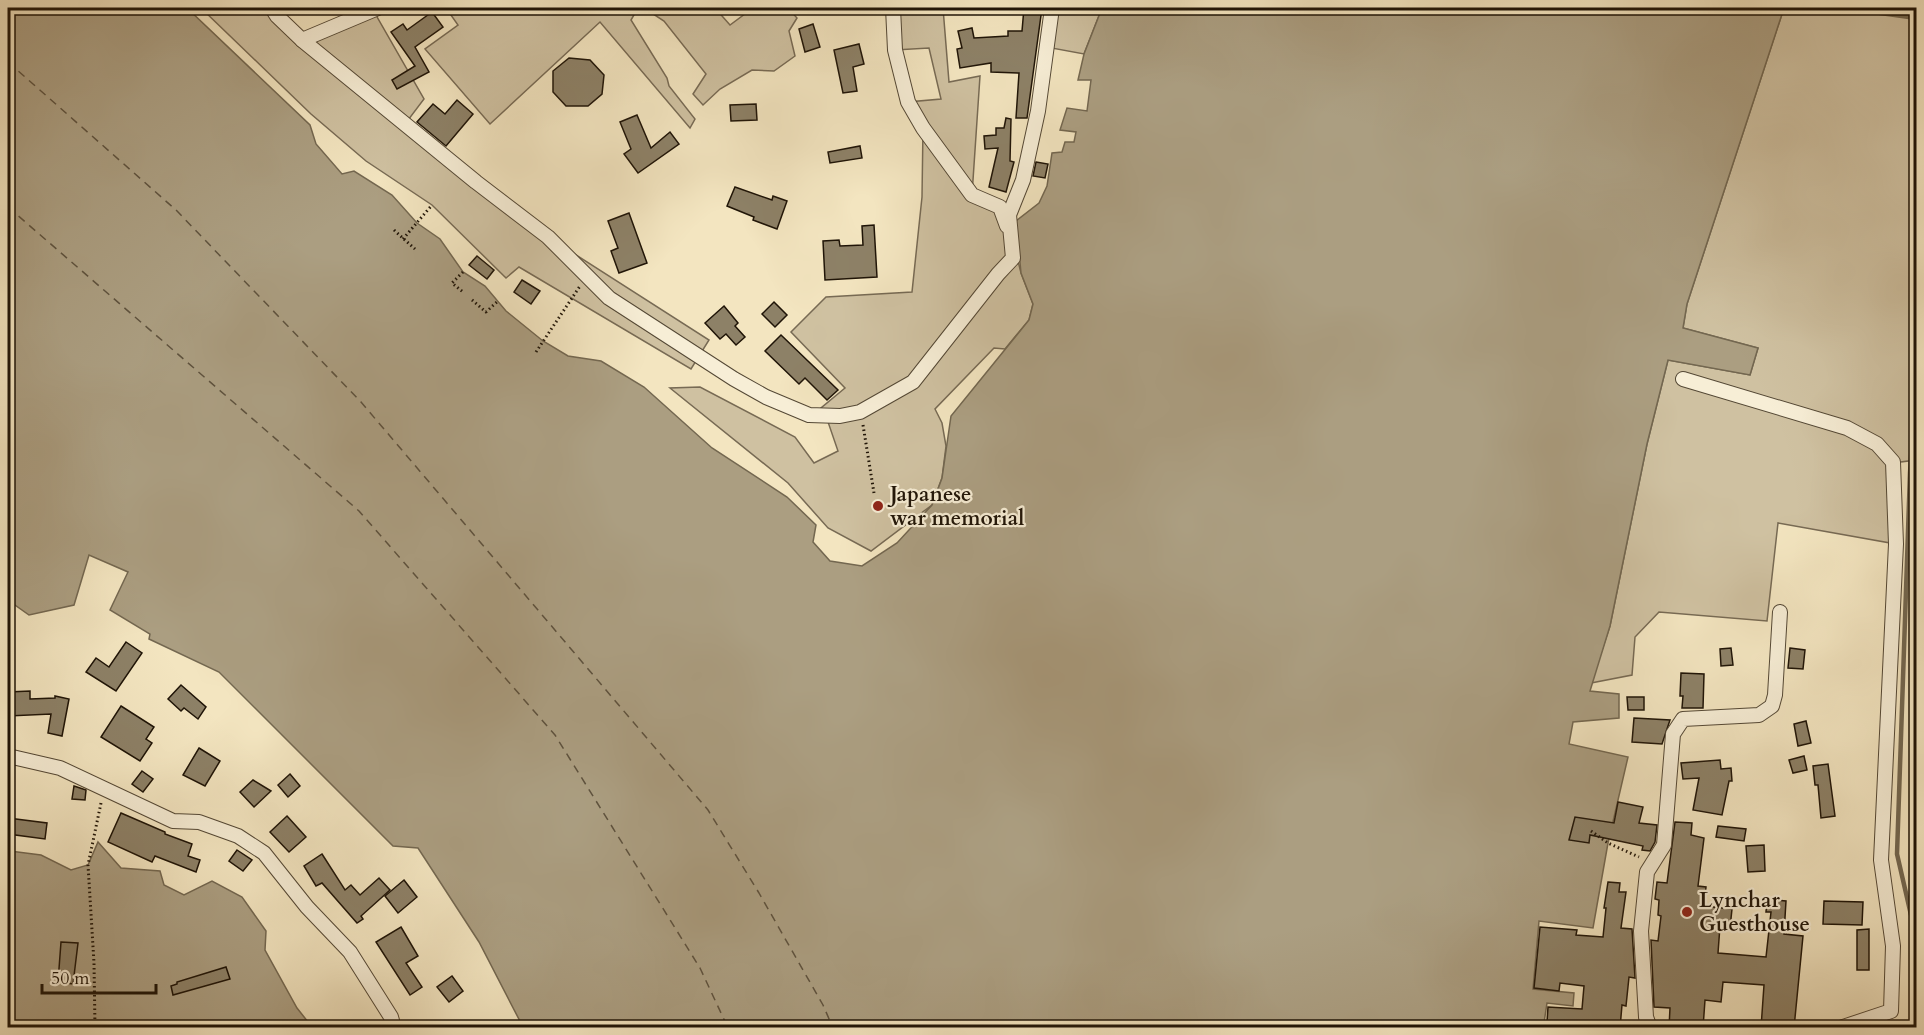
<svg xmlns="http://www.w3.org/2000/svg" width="1924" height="1035" viewBox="0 0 1924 1035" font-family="Cardo,serif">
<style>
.green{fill:#cfc1a1;stroke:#776a54;stroke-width:1.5}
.water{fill:#ab9e81;stroke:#736750;stroke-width:1.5}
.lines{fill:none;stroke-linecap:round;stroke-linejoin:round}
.stream{stroke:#736750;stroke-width:4.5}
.ferry{stroke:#5e523e;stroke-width:1.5;stroke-dasharray:8 6;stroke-linecap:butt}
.building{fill:#8d8167;stroke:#1f1407;stroke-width:1.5}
.street-casing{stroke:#544835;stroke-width:16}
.path{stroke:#1f1407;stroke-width:3;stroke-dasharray:1.5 3;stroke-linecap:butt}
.street{stroke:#f7eed6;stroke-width:14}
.poi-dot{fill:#8f2418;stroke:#f7eed6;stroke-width:2}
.labels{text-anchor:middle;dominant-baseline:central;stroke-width:4.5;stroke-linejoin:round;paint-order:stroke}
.poi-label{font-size:21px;font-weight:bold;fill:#1f1407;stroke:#f7eed6;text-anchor:start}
</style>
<rect width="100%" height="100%" fill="#f3e5c0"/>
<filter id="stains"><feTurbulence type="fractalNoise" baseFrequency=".00333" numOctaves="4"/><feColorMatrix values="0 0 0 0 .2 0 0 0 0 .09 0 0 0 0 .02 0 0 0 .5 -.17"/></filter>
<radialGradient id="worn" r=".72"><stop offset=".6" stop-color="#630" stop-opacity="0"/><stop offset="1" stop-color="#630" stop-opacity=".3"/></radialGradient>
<g class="green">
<path d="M201 8H272L303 40 373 10 424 99 405 124 548 237 709 340 691 369 519 267 506 278 432 205 366 161 311 114Z"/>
<path d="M446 8H638L631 20 667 78 669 86 695 119 690 128 600 22 490 124 425 49 458 25Z"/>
<path d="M644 8H715L730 25 753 8H788L797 18 789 31 795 56 774 71 752 70 720 89 703 105 693 94 706 74 664 21Z"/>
<path d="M893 8H943L949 82 980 76 972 195 1000 207 1012 237 1021 273 1033 304 1029 320 1005 349 994 348 935 409 942 423 946 446 942 478 932 505 871 551 828 528 788 483 670 388 700 387 795 437 814 463 838 451 826 416 821 408 845 388 791 332 826 297 912 292 922 197 923 128 908 102 941 99 929 48 895 50Z"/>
<path d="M1052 8H1102L1084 54 1046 47Z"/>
<path d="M1784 8H1916V460L1893 463 1896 544 1778 523 1767 621 1659 612 1635 637 1632 675 1591 683 1610 626 1647 444 1668 360 1750 375 1758 348 1683 328 1687 304Z"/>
</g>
<g class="water">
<path d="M8 8H187L310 125 316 144 342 174 354 171 392 195 417 223 440 239 463 272 485 286 506 311 543 341 568 356 601 361 644 387 712 448 787 497 816 525 813 542 830 561 862 566 897 543 932 505 942 478 951 416 1029 320 1033 304 1021 273 1016 221 1039 203 1047 186 1052 153 1062 152 1065 142H1074L1076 132 1060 130 1067 108 1087 111 1091 80H1078L1084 54 1102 8H1784L1687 304 1683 328 1758 348 1750 375 1668 360 1647 444 1610 626 1590 691 1619 694V718L1573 722 1569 744 1628 757 1608 843 1593 928 1539 921 1533 989 1574 993 1573 1006 1547 1003 1544 1023 1558 1027H523L479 942 418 848 393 846 219 672 149 639 150 634 110 610 128 572 89 555 74 605 29 615 8 600Z"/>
<path d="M98 842 121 868 160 871 164 885 184 895 212 881 242 897 266 931 265 950 297 1008 312 1027 8 1028V853L10 851 41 855 71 870 88 865Z"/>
</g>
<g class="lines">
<g class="stream">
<path d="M1845 8 1916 18"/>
<path d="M1911 915 1897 854 1910 473 1916 380"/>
</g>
<g class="ferry">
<path d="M8 62 176 210 361 402 708 810 759 893 823 1005 833 1028"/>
<path d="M8 207 359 511 555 735 700 968 728 1028"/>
</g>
</g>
<g class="building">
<path d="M1024 8H1042L1027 118H1016L1019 73 991 72V63L960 68 957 49 962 48 958 31 972 28 974 38 1008 36V31H1022Z"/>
<path d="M432 12 443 27 415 47 429 72 397 89 392 80 415 66 391 32 403 24 407 30Z"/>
<path d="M813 24 820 47 805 52 799 29Z"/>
<path d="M859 44 864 64 853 67 857 91 843 93 834 50Z"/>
<path d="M569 58 590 60 604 75 602 94 588 106H566L553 92V71Z"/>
<path d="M457 100 473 114 446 146 417 122 433 104 445 114Z"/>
<path d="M756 104 757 120 731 121 730 105Z"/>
<path d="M637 115 651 148 670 132 679 144 638 173 624 154 631 149 620 122Z"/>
<path d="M1006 118 1011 119 1010 161 1014 162 1006 192 989 187 998 148 985 149 984 136 996 135V128H1004Z"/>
<path d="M860 146 862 158 830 163 828 152Z"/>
<path d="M1036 162 1048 164 1045 178 1033 176Z"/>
<path d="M735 187 772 200 773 196 787 201 777 229 753 220 754 217 727 206Z"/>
<path d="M629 213 647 263 619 273 611 251 618 248 608 221Z"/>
<path d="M874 225 877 277 825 280 823 241 839 240 840 246 863 245 862 226Z"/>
<path d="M477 256 494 270 487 279 469 265Z"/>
<path d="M522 280 540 291 531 304 514 292Z"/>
<path d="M774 302 787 315 775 327 762 314Z"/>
<path d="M724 306 738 323 735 326 745 337 736 345 726 334 720 339 705 323Z"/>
<path d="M781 335 838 390 827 400 805 378 799 384 765 351Z"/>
<path d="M126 642 142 653 116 691 86 672 96 658 109 667Z"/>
<path d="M1731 648 1733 665 1721 666 1720 649Z"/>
<path d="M1790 648 1805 650 1803 669 1788 668Z"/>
<path d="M1681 673 1704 674 1703 708H1682L1683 696H1680Z"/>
<path d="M181 685 206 707 198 719 184 708 181 711 168 699Z"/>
<path d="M30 691V699L55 698V696L69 699 62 736 48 733 51 714 8 716V692Z"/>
<path d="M1627 697H1644V710H1628Z"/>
<path d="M121 706 154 727 146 739 152 743 140 761 101 737Z"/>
<path d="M1634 718 1670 720 1662 744 1632 742Z"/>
<path d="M1806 721 1811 743 1798 746 1794 724Z"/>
<path d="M199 748 220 761 205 786 183 775Z"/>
<path d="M1804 756 1807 770 1793 773 1789 760Z"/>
<path d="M1720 760 1721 769 1731 768 1732 781H1729L1722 815 1693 810 1699 778 1683 779 1681 763Z"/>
<path d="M1828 764 1835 816 1821 818 1818 785H1815L1813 766Z"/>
<path d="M142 771 153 779 143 792 132 784Z"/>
<path d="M290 774 300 786 288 797 278 785Z"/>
<path d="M253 780 271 791 254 807 240 792Z"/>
<path d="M74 786 86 790 85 800 72 799Z"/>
<path d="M1618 802 1643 807 1639 823 1657 825 1655 842 1650 851 1642 850 1643 846 1590 835 1589 843 1569 840 1575 817 1614 823Z"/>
<path d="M121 813 165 832V834L192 844 188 856 200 860 196 872 155 856 152 862 108 842Z"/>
<path d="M287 816 306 837 289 852 270 832Z"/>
<path d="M8 818 47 823 45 839 8 834Z"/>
<path d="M1675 822 1692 823 1691 835 1704 838 1698 886 1706 887 1704 906 1732 909 1730 928 1720 926 1718 953 1766 957 1771 912H1766L1767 899 1786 901 1784 934 1803 936 1794 1028H1761L1764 985 1723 982 1721 1002 1705 1000 1703 1028H1669L1670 1008 1654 1007 1651 940 1658 941 1661 916 1658 915 1659 900 1655 899 1657 882 1667 883Z"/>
<path d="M1718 826 1746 829 1744 841 1716 837Z"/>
<path d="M1764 845 1765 871 1748 872 1746 846Z"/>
<path d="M237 850 252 860 243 871 229 861Z"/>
<path d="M322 854 345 890 351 885 360 895 379 878 390 890 361 916 363 919 357 923 322 883 316 886 304 866Z"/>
<path d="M404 880 417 897 398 913 385 896Z"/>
<path d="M1608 882 1620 883 1619 892H1626L1621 928 1632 929 1635 978 1629 977 1626 1006 1622 1005 1620 1028H1580L1581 1024 1547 1022 1548 1007 1582 1009 1584 986 1560 983 1559 991 1534 988 1540 927 1577 930 1576 935 1603 937 1606 908H1604Z"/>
<path d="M1824 901 1863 902 1862 925 1823 924Z"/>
<path d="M401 927 418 956 406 963 422 987 410 995 376 942Z"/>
<path d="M1869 929V970H1857V930Z"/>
<path d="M61 942 78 943 73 984 58 982Z"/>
<path d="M226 967 230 979 173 995 171 986 177 984V982Z"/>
<path d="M452 976 463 991 449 1002 437 987Z"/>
</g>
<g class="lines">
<defs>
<g id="street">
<path d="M272 8 277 16 302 40 476 182 548 237 609 298 734 379 766 397 809 415 840 416 860 412 913 382 998 274 1013 258 1009 215 1023 180 1038 111 1052 8"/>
<path d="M893 8 895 50 908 102 923 128 972 195 1000 207 1007 226"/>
<path d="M302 40 378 8"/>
<path d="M1683 379 1847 428 1877 444 1893 462 1896 544 1881 860 1893 946 1891 1011 1840 1028"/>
<path d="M8 756 60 768 173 821 199 822 238 836 264 853 307 907 350 952 391 1017 394 1028"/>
<path d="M1650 1028 1646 1017 1641 931 1647 872 1664 845 1673 734 1683 719 1759 715 1772 706 1775 695 1780 612"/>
</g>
</defs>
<use href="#street" class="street-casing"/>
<g class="path">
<path d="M394 230 415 249"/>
<path d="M403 239 432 205"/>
<path d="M463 272 452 283 463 292"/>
<path d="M472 300 486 312 498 301"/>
<path d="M536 352 580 286"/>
<path d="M863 425 874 493"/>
<path d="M1591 831 1608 843 1639 857"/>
<path d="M95 1028 94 963 88 865 101 803"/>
</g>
<use href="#street" class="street"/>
</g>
<g class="poi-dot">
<circle cx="878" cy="506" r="6"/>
<circle cx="1687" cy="912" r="6"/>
</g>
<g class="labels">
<g class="poi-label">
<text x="890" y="494">Japanese<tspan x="890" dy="24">war memorial</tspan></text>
<text x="1699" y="900">Lynchar<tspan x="1699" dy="24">Guesthouse</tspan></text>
</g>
</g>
<rect width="1924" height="1035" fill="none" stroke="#f3e5c0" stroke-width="30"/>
<rect x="9" y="9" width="1906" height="1017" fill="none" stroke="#1f1407" stroke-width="3"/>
<rect x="15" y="15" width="1894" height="1005" fill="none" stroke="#1f1407" stroke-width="1.5"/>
<path d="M42 984v9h114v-9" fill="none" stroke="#1f1407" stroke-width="3"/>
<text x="51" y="984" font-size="18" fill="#1f1407" stroke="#f7eed6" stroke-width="4.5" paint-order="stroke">50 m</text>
<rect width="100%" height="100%" filter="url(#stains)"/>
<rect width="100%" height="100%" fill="url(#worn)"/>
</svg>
